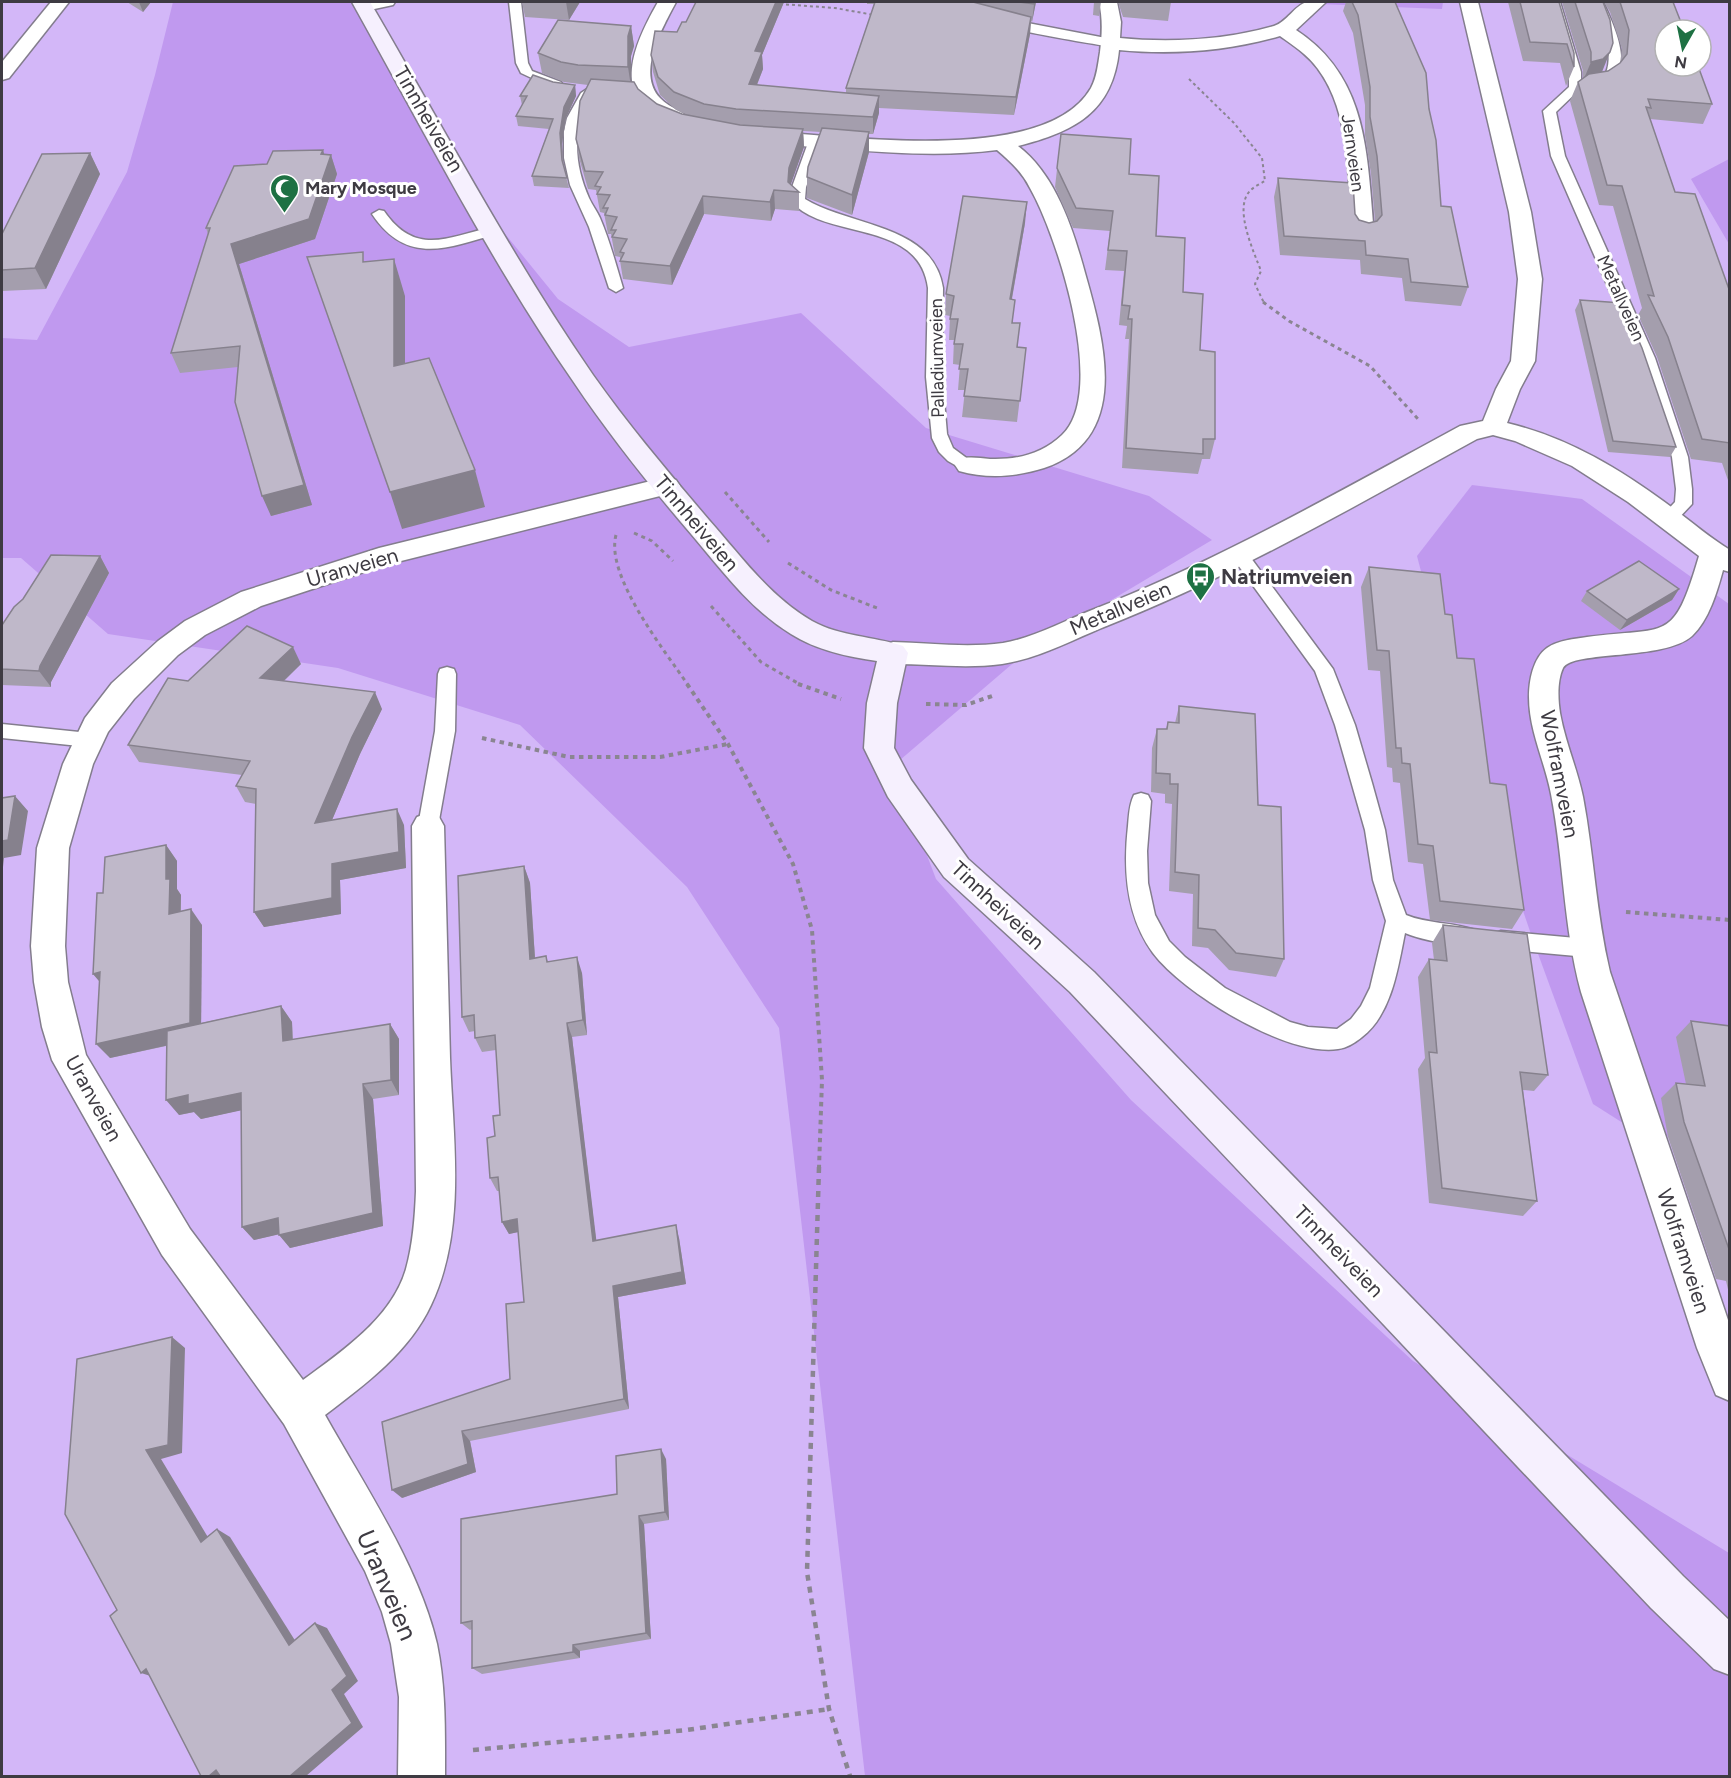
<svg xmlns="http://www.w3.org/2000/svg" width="1731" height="1778" viewBox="0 0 1731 1778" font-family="Figtree,sans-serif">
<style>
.green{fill:#d3b7f8;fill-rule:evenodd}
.forest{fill:#c099ef}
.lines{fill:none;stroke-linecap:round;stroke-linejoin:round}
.lane-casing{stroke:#837d8d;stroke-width:3}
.street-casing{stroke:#837d8d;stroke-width:3}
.secondary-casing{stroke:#837d8d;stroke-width:3}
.path-far3{stroke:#8a8591;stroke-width:2;stroke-dasharray:3 3;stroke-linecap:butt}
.path-far2{stroke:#8a8591;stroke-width:3;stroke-dasharray:4 4;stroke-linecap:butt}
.path-far1{stroke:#8a8591;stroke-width:4;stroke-dasharray:4.5 4.5;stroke-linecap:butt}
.path{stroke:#8a8591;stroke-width:4.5;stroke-dasharray:6 6;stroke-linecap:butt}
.lane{fill:#fff;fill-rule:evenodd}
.street{fill:#fff;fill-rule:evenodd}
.secondary{fill:#f6f0fe;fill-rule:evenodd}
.wall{fill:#a49ead}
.shaded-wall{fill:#86818d}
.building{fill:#bfb8c9;stroke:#86818d;stroke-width:1.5}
.labels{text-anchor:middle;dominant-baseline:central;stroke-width:6;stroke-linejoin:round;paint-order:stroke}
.far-street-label{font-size:18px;fill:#3e3b42;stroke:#fff}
.far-poi-label{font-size:18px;font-weight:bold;fill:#3e3b42;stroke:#fff;text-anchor:start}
.street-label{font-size:21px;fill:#3e3b42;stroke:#fff}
.poi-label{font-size:21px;font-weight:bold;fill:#3e3b42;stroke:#fff;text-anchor:start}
.near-street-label{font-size:26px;fill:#3e3b42;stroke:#fff}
</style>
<rect width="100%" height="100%" fill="#e4dcef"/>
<path class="green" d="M2 2H1729V1776H2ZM1665 30H1701V66H1665Z"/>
<g class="forest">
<path d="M173 2H365L373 28 475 197 558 299 629 347 801 313 926 428 1149 496 1212 540 1031 648 893 766 936 879 1131 1100 1413 1361 1729 1553V1776H865L779 1028 687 887 520 725 338 668 108 634 21 558H2V338L37 340 127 172 155 75Z"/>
<path d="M1271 2H1443L1442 9Z"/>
<path d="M1729 159V244L1691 179Z"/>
<path d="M1472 485 1582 499 1729 604V1135L1645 1137 1593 1104 1533 940 1468 750 1417 556Z"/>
</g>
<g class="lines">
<defs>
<g id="lane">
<path d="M374 2H395L393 5 365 11 359 7Z"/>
<path d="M509 2H521L528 63 532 71 561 82 563 85 561 88H553L521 73 516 63Z"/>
<path d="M945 2H960L1012 20 1111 39 1117 43 1111 47C1074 40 970 26 945 2Z"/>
<path d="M1548 2H1560L1581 72V88L1556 112 1565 156 1655 358 1688 457 1692 489V504L1675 522H1663L1660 518 1675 502 1676 489 1672 457 1639 358 1551 156 1543 111 1569 87V72Z"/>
<path d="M1591 2H1603C1615 28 1640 78 1597 89L1591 85 1606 73C1615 50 1600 23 1591 2Z"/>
<path d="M587 89 593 93C572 126 573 162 589 198 592 205 597 211 600 218 610 241 616 265 623 288L616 292 609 288 589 227 570 185 564 158V131L567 118 581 93Z"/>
<path d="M816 136 823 140 806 187 805 199C851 227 933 224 943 288L942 377 947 434 953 448 976 465 974 469H962L948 461 939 452 932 438 926 377 928 288C919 218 824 241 791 201L792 187 809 140Z"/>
<path d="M379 210 384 211C415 256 447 238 491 227L498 231 496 234C446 249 406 265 372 214Z"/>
<path d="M1239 548 1245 550 1333 669 1355 725 1372 783 1385 830 1393 880 1406 915C1428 924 1452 922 1475 930L1478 936 1475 942C1458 948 1422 940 1405 933 1398 967 1392 1014 1362 1037 1356 1042 1347 1048 1338 1049 1287 1057 1183 993 1153 953 1126 916 1123 870 1128 826 1129 816 1129 805 1134 795L1141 793 1148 795 1151 801 1147 851 1148 883 1155 915 1169 941 1185 957 1225 988 1290 1022 1308 1027 1337 1029 1351 1019 1361 1006 1370 988 1386 921 1373 880 1365 830 1335 725 1315 671 1230 554 1233 550Z"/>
<path d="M447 667 454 669 456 674 455 731 438 826 435 832 428 834 421 832 418 826 435 731 438 674 440 669Z"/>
<path d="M2 724 89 733 96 735 99 740 96 745 89 747 2 738Z"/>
<path d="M1501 931 1587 939 1595 942 1598 948 1595 954 1587 957 1501 949 1493 946 1490 940 1493 934Z"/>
</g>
<g id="street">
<path d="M51 2H69L9 78 2 80V62Z"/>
<path d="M658 2H676C663 27 636 72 660 98 670 109 687 112 694 123L691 127C680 130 672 125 661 119 610 93 637 39 658 2Z"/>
<path d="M1099 2H1117L1121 22 1120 38C1169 43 1227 40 1274 26 1287 22 1295 5 1307 2 1312 0 1320 2 1326 2L1296 30C1368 77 1367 154 1374 232L1371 237 1363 239 1355 237 1352 232C1348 180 1351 113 1318 69 1308 55 1294 46 1280 36 1229 51 1172 55 1119 50 1113 112 1074 132 1018 146 1056 175 1073 229 1085 273 1104 340 1132 438 1044 468 1016 477 987 479 959 471L955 465 959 459C970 456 979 458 990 459 1017 460 1042 454 1062 435 1108 392 1057 235 1030 188 1022 172 1010 161 997 150 921 160 834 147 758 143L751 141 748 137 751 133 758 131C837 134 1045 168 1091 88 1097 77 1098 64 1100 52 1102 35 1103 19 1099 2Z"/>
<path d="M1460 2H1478L1531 212 1542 279 1535 361 1520 389 1507 423C1570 438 1623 471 1674 509 1692 522 1710 538 1730 550V572L1723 570C1717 592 1709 620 1692 636 1664 661 1573 650 1563 668 1557 681 1558 700 1560 713 1565 742 1577 768 1583 797 1594 855 1596 914 1610 972L1730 1326V1401L1716 1395 1697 1348 1581 992C1563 925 1564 861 1551 794 1545 762 1529 731 1529 697 1529 681 1533 658 1547 648 1558 640 1575 639 1587 637 1668 626 1673 645 1699 556L1628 502 1572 466 1515 441 1493 435 1477 439C1355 506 1234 576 1104 627 1072 640 1037 659 1002 664 966 669 929 664 893 664L883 660 878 653 883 646 893 642C929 643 967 648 1003 643 1033 638 1064 621 1092 610 1220 560 1340 491 1460 426L1483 421 1496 389 1511 361 1518 279 1509 212Z"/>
<path d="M667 477 676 480 680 486 676 492 385 565 261 606 205 635 178 655 134 699 108 732 93 764 69 848 65 946 68 982 86 1055 190 1229 303 1380C341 1352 392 1318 406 1269 413 1244 415 1217 416 1191L412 826 417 817 428 813 439 817 444 826C446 903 448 981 450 1058 453 1139 467 1229 431 1305 409 1352 366 1384 325 1415 364 1485 419 1566 437 1644 446 1688 445 1732 445 1776H398L399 1697 391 1644 382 1612 365 1571 284 1424 162 1255 52 1060 42 1027 34 982 31 946 37 848 63 764 85 718 112 683 158 641 185 621 241 592 379 548Z"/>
</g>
<path id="secondary" d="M352 2H370C443 127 511 256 593 375 629 426 669 473 709 520 741 556 770 597 812 621 841 637 873 636 903 646L908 653 897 703 894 748 911 780 968 859 1094 972 1683 1576 1730 1621V1675L1714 1669 1651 1608 1070 992 944 877 888 797 864 748 867 703 877 661C848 657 816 650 791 634 748 608 719 566 686 528 646 481 608 433 573 381 490 261 423 129 352 2Z"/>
</defs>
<use href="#lane" class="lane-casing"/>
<use href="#street" class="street-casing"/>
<use href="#secondary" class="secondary-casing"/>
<g class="path-far3">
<path d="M780 4 835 8 874 15"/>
<path d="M1189 79 1234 123 1262 158 1265 181C1260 184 1253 187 1249 192 1234 210 1254 252 1261 271L1255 284 1264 303"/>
</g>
<g class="path-far2">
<path d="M1263 302 1289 321 1370 366 1418 419"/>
<path d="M725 492 769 542"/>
<path d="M634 533 652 541 673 561"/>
<path d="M616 535C605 576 665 651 688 685"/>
<path d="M788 563 831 590 877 608"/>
<path d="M711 606 761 662 801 685"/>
</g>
<g class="path-far1">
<path d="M687 684 728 744 793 864 812 930 822 1080 819 1168"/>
<path d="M798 684 841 699"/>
<path d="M926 704 966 705 995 695"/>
<path d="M482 738 569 757H660L728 744"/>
<path d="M1626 912 1730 920"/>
</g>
<g class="path">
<path d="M819 1167 807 1572 829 1709 850 1776"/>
<path d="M473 1750 687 1730 829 1709"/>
</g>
<use href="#lane" class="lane"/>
<use href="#street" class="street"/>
<use href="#secondary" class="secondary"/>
</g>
<g class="wall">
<path d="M127 2H151L143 12Z"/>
<path d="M522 2H580L569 20 525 17Z"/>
<path d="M696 2H784L762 55 763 69 757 85 846 93V88L874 4H867V2H1036L1032 22 1031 21 1030 34 1014 115 879 108V113L873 134H869V152L852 215 807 198V177L821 132 803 131 804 147 790 185 799 192V211L775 209 771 221 704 214 672 285 623 279 620 261V257L615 256 611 234H608L604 213 600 212 596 190 588 189 579 158 576 139 588 85 564 82 542 73 538 53 631 26 634 46 631 56V82L638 89 657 104 682 114 690 116 676 110 660 95 653 72 651 55 677 32 686 22Z"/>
<path d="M1094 2H1101L1099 16 1093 15Z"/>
<path d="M1118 2H1171L1168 21 1123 17Z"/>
<path d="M1346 2H1395L1429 109 1441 206 1468 287 1461 306 1405 301 1402 278 1361 274 1360 260 1280 255 1274 197 1278 178 1355 214 1359 220 1369 223 1375 221 1371 174 1365 135V105L1353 33 1343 11Z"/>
<path d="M1508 2H1559L1574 67 1566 86 1560 63 1523 61Z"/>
<path d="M1562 2H1603L1602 72 1608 71 1620 63 1622 49 1610 12 1604 2H1673L1712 104 1703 124 1650 119 1675 192 1730 292V486L1722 463 1691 459 1657 357 1638 315 1642 308 1613 206 1599 205 1570 101 1578 82 1583 78V71Z"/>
<path d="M553 82 575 85 576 96 566 118 562 144 563 165 569 188 534 186 532 176 549 129 518 126 516 116 522 105 520 96Z"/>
<path d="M1061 134 1129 174 1156 236 1183 292 1200 350 1215 439 1210 459H1202L1198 474 1122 468 1129 339H1125L1127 326 1119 325 1124 271 1105 270 1110 231 1073 228 1055 187Z"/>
<path d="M323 150 324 154 331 155 337 174 315 239 239 264 312 505 271 516 238 367 180 373 171 353 208 234 206 228 267 164Z"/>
<path d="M90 153 100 174 46 289 2 291V234Z"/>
<path d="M1025 223 1012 299 1013 323 1018 347 1026 348 1017 422 962 417 965 390H958L960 365 953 364 954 340H949L950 316 945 315 946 294Z"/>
<path d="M1580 300 1676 447 1670 457 1608 452 1575 310Z"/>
<path d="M100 556 109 573 51 682V687L2 685V625L23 599Z"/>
<path d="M1369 567 1445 614 1524 910 1512 929 1430 920 1423 864 1408 862 1400 783 1393 782 1392 768 1387 767 1380 671 1368 670 1361 587Z"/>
<path d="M1679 589 1672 600 1620 630 1581 601 1587 591Z"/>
<path d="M301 664 284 681 382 709 360 754 332 820 404 825 406 868 340 880 341 914 264 927 254 912 256 804 245 802 236 786 242 775 139 762 128 745 188 681Z"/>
<path d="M1179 706 1258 805 1284 959 1276 977 1229 970 1208 948 1192 946 1193 894 1169 891 1172 804 1165 803V794L1151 792 1152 748 1157 729H1166L1168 722 1175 723Z"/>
<path d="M166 845 177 861V889L181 895V912L202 925 201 1023 281 1006 292 1022 293 1040 390 1024 399 1039V1095L373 1099 383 1226 290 1248 279 1234 254 1240 242 1227 241 1110 201 1119 194 1112 179 1115 166 1046 110 1058 100 982 93 974 103 893Z"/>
<path d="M524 866 530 883 535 958 546 956 548 962 582 973 587 1035 572 1037 596 1241 679 1238 686 1284 618 1297 629 1409 470 1441 476 1472 402 1498 510 1379 524 1302 518 1232 509 1234 502 1222 499 1191H497L490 1178 495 1136 500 1115 496 1050 482 1052 475 1038V1031L469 1032 462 1017Z"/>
<path d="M1443 925 1548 1075 1534 1091 1523 1090 1537 1201 1523 1216 1429 1203 1418 1069 1425 1058 1418 977 1429 959 1434 960 1432 943Z"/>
<path d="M1691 1021 1730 1026V1298L1726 1281 1716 1279 1668 1137 1661 1098 1676 1083 1686 1084 1676 1037Z"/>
<path d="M666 1459 669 1520 644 1524 651 1639 580 1651V1658L482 1674 472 1668V1629L470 1630 461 1623 617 1494Z"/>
</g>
<g class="shaded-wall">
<path d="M139 2H151L143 12Z"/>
<path d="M566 2H580L569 20Z"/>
<path d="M776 2H784L762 55 763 69 750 102 749 84 755 51Z"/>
<path d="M1034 2H1036L1032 22 1034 4Z"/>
<path d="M1031 17 1030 34 1014 115 1016 97Z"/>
<path d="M631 26 634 46 631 56V87L628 67V36Z"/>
<path d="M1610 52 1602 72 1583 81 1591 62Z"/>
<path d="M575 85 576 96 566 118 562 144 564 170 560 133 564 107Z"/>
<path d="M879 96V113L873 134V117Z"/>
<path d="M803 129 804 147 790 187 788 182 789 168Z"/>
<path d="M869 132V152L852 215V195Z"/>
<path d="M323 150 327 164 331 155 337 174 315 239 239 264 312 505 271 516 262 496 231 244 321 154Z"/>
<path d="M90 153 100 174 46 289 35 268Z"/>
<path d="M774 190 775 209 771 221 770 202Z"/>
<path d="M703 196 704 214 672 285 670 266Z"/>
<path d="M1027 202 1025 223 1008 320 1010 299Z"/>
<path d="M394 259 405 296V403L394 366Z"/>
<path d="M475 470 485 507 402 529 390 492Z"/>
<path d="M100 556 109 573 51 682V687L39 671 40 666Z"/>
<path d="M1679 589 1672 600 1620 630 1627 620Z"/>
<path d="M293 647 301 664 269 695 260 678Z"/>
<path d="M375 692 382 709 360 754 324 839 315 823 352 737Z"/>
<path d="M15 796 28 811 21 855 4 858 2 876V841Z"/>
<path d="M397 809 404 825 406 868 340 880 341 914 264 927 254 912 332 864Z"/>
<path d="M166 845 177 861V889L181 895 180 930 169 914 166 879Z"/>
<path d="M524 866 530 883 536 974 530 959Z"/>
<path d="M191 909 202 925 201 1038 110 1058 96 1044Z"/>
<path d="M577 957 582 973 587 1035 583 1020Z"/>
<path d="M100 972 106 989 93 974Z"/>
<path d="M281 1006 292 1022 293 1057 283 1041Z"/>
<path d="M567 1023 572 1037 598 1254 593 1241Z"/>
<path d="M390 1024 399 1039V1095L391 1080Z"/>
<path d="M363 1084 373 1099 383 1226 290 1248 279 1235Z"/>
<path d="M241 1093 252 1108 201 1119 194 1112 179 1115 166 1100 188 1095Z"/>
<path d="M278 1218 289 1232 254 1240 242 1227Z"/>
<path d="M517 1219 523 1231 509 1234 502 1222Z"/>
<path d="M676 1225 679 1238 686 1284 618 1297 629 1409 624 1399 613 1286Z"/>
<path d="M172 1337 185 1348 182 1453 161 1459 215 1549 201 1542 146 1450Z"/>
<path d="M462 1431 470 1441 476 1472 402 1498 392 1490Z"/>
<path d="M661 1449 666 1459 669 1520 665 1512Z"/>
<path d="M639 1516 644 1524 651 1639 646 1633Z"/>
<path d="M217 1529 230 1537 301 1650 289 1645Z"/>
<path d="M315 1623 327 1628 358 1681 344 1694 363 1727 306 1776H290L332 1690Z"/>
<path d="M573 1645 580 1651V1658L573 1652Z"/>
<path d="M146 1669 157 1678 141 1673Z"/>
<path d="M216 1770 227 1776H209Z"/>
</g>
<g class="building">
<path d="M696 2H776L755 51 762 52 749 84 879 96 873 117 736 109 704 104 674 92 658 77 651 55 655 31 677 32 682 22H686Z"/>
<path d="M875 2H973L1031 17 1016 97 846 88Z"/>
<path d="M1019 2H1034V4Z"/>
<path d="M1352 2H1395L1426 73 1429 109 1436 140 1441 206 1451 207 1468 287 1411 282 1408 259 1366 255 1365 241 1284 236 1278 178 1353 183 1355 214 1359 220 1369 223 1377 221 1382 215 1377 156 1370 117V87L1358 15Z"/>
<path d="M1520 2H1559L1574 53V67L1567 44 1530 42Z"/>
<path d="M1575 2H1603L1610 20 1613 43 1610 52 1603 59 1591 62V52Z"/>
<path d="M1620 2H1673L1684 30H1665V66H1698L1712 104 1648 99 1651 108 1646 107 1675 192 1695 194 1730 292V443L1702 439 1668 337 1648 295 1654 296 1622 186 1607 185 1578 82 1589 74 1608 71 1620 63 1627 54 1629 30Z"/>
<path d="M558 20 631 26 628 36V67L578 65 561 62 538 53Z"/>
<path d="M533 75 553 82 575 85 564 107 560 133 562 160 567 178 532 176 553 119 516 116 527 96H520Z"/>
<path d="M591 79 634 82 638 89 657 104 682 114 740 125 803 129 789 168 788 182 799 192 774 190 770 202 703 196 670 266 620 261 624 253 620 252 627 239 612 237 616 230H611L617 217 605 215 608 208H603L610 195 597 194 601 187 595 186 603 172 585 171 576 139 580 101Z"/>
<path d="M822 128 869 132 852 195 807 177 808 167Z"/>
<path d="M1061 134 1131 139 1129 174 1159 176 1156 236 1185 238 1183 292 1203 294 1200 350 1215 352V439H1203V454L1126 448 1132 319H1128L1130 306 1122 305 1127 251 1108 250 1113 211 1076 208 1057 168Z"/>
<path d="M323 150 321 154 331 155 309 219 231 244 304 485 262 496 235 402 240 346 171 353 210 228H206L234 166 267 164 273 151Z"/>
<path d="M90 153 35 268 2 270V234L42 154Z"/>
<path d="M963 196 1027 202 1010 299 1015 300 1012 323H1020L1017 347 1026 348 1020 401 964 396 968 369H959L963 344H954L958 319H950L954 296 946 294Z"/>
<path d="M363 252V262L394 259V366L429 358 475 470 390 492 307 257Z"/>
<path d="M1580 300 1622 303 1642 348 1676 447 1613 441Z"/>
<path d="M51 555 100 556 40 666 39 671 2 669V625L14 607 23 599Z"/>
<path d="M1639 561 1679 589 1627 620 1587 591Z"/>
<path d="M1369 567 1440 574 1445 614 1452 615 1457 658 1474 659 1490 783 1506 785 1524 910 1440 901 1433 846 1418 844 1410 764 1402 763 1401 748H1396L1389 651 1377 650Z"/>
<path d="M247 626 293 647 260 678 375 692 352 737 315 823 397 809 399 852 332 864V898L254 912 256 789 236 786 250 761 128 745 168 678 188 681Z"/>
<path d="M1179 706 1255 714 1258 805 1281 807 1284 959 1236 953 1215 930 1198 928 1199 875 1175 872 1178 784H1170V774L1156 773 1157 729H1167L1168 722 1179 723Z"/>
<path d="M15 796 8 840 2 841V798Z"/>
<path d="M166 845V879H170L169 914 191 909 190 1023 96 1044 100 972 93 974 97 893H103L105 857Z"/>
<path d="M524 866 530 959 546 956 547 962 577 957 583 1020 567 1023 593 1241 676 1225 682 1272 613 1286 624 1399 462 1431 468 1464 392 1490 382 1422 510 1379 506 1304 524 1302 517 1219 502 1222 498 1177 490 1178 487 1138 495 1136 493 1116 500 1115 495 1035 475 1038 474 1015 462 1017 458 876Z"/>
<path d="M1443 925 1527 934 1548 1075 1520 1072 1537 1201 1442 1188 1429 1052 1437 1053 1429 959 1447 961Z"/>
<path d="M281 1006 283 1041 390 1024 391 1080 363 1084 373 1213 279 1235 278 1218 242 1227 241 1093 188 1104V1095L166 1100 167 1031Z"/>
<path d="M1691 1021 1730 1026V1252L1684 1122 1676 1083 1705 1086Z"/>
<path d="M172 1337 168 1445 146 1450 201 1542 217 1529 289 1645 315 1623 347 1676 332 1690 352 1723 290 1776H220L216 1770 209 1776H201L146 1669 141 1673 110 1616 117 1610 65 1514 77 1359Z"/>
<path d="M661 1449 665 1512 639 1516 646 1633 573 1645V1652L472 1668V1621L461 1623V1519L617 1494 616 1456Z"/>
</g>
<defs>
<symbol id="mosque-pin" viewBox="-11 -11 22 30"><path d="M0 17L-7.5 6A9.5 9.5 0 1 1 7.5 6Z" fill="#1e7143" stroke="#fff"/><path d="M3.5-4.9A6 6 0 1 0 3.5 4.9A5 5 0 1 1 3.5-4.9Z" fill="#fff"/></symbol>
<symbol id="bus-pin" viewBox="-11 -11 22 30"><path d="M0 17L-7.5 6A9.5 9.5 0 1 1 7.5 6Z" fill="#1e7143" stroke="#fff"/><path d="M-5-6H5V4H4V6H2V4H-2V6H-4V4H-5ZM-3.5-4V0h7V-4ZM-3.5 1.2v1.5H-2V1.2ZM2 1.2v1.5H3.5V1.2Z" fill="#fff"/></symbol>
</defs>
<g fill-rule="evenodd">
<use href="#mosque-pin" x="268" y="172" width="33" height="45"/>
<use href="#bus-pin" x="1184" y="560" width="33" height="45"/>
</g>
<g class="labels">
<g class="far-street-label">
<text transform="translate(1353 153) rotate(82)">Jernveien</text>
<text transform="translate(1621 298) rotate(66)">Metallveien</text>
<text transform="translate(937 358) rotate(-91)">Palladiumveien</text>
</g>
<g class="far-poi-label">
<text x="305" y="188">Mary Mosque</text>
</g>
<g class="street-label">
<text transform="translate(429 119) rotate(60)">Tinnheiveien</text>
<text transform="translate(697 523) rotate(50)">Tinnheiveien</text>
<text transform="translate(352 567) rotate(-16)">Uranveien</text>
<text transform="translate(1120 608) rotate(-23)">Metallveien</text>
<text transform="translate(1560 774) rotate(79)">Wolframveien</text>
<text transform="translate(998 905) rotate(43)">Tinnheiveien</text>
<text transform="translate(94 1098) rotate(61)">Uranveien</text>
<text transform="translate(1339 1251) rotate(46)">Tinnheiveien</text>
<text transform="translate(1684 1251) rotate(72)">Wolframveien</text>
</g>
<g class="poi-label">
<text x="1221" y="576">Natriumveien</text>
</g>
<g class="near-street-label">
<text transform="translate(387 1585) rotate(67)">Uranveien</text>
</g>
</g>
<rect width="1731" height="1778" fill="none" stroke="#3e3b42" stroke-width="6"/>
<g transform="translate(1683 48) rotate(189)"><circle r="28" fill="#ffffff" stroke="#b2b1b3" stroke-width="1.5"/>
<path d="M0-4.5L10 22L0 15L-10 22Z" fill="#1e7143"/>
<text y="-9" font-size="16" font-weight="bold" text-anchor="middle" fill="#3e3b42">N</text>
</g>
</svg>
